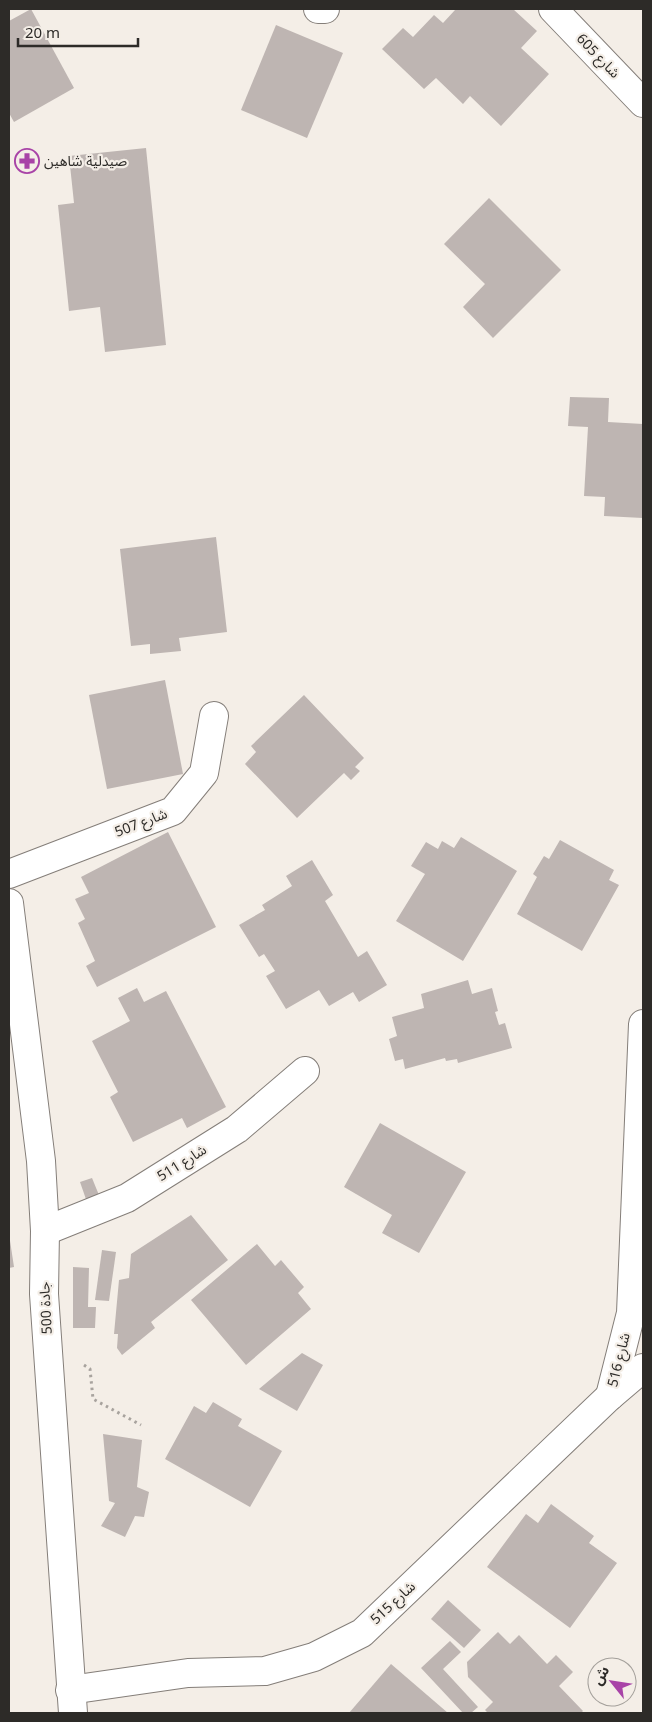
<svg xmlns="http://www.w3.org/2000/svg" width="652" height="1722" viewBox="0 0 652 1722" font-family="Georgia,'Noto Sans Arabic',serif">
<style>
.building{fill:#beb5b2}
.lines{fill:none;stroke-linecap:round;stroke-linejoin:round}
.street-casing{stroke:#847e79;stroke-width:30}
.secondary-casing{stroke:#847e79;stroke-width:30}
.path{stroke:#a8a39e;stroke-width:3;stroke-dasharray:2.5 4;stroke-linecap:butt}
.street{stroke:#fff;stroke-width:28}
.secondary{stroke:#fff;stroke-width:28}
.labels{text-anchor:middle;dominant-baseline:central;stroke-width:4.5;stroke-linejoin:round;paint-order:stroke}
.street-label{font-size:14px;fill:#2d2b28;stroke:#f4eee7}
.poi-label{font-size:14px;fill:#2d2b28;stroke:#f4eee7;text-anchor:start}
</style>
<rect width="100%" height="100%" fill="#f4eee7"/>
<g class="building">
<path d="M31 9 74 88 14 122 9 113V21Z"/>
<path d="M453 9H513L537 31 521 48 549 74 501 126 470 96 463 104 436 78 424 89 382 49 403 28 413 37 434 15 443 23 455 10Z"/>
<path d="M276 25 343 53 307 138 241 110Z"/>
<path d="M146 148 166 345 105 352 100 307 69 311 58 205 74 203 69 156Z"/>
<path d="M489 198 561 270 493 338 463 307 485 284 444 244Z"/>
<path d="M570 397 609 398 608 422 643 424V518L604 516 605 497 584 496 588 427 568 426Z"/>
<path d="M216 537 227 632 179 638 181 651 150 654V644L131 646 120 549Z"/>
<path d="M165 680 183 774 107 789 89 695Z"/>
<path d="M304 695 364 758 355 767 360 771 351 780 344 773 297 818 245 764 256 752 251 746Z"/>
<path d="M168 832 216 927 97 987 86 966 95 961 78 923 85 919 75 899 89 893 81 877Z"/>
<path d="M461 837 517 871 463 961 396 921 425 874 411 866 426 842 438 849 442 841 454 848Z"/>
<path d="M560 840 614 870 609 880 619 885 582 951 517 914 537 877 533 874 544 856 549 859Z"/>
<path d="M312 860 333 895 325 901 358 957 367 951 387 985 359 1002 353 992 329 1006 319 990 286 1009 266 976 275 971 264 954 259 957 239 925 265 910 262 905 292 886 286 876Z"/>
<path d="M468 980 472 994 492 988 498 1011 495 1012 499 1025 505 1023 512 1048 458 1063 457 1059 446 1061 445 1058 405 1069 403 1059 395 1061 389 1039 397 1036 392 1017 424 1008 421 994Z"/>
<path d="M137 988 144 1002 166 991 226 1107 187 1128 182 1118 133 1142 110 1097 118 1092 92 1041 130 1021 118 998Z"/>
<path d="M380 1123 466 1172 419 1253 382 1233 392 1215 344 1187Z"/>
<path d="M92 1178 101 1200 88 1205 80 1182Z"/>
<path d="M191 1215 228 1260 151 1322 155 1328 122 1355 117 1348 118 1334H114L119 1280 129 1278 131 1254Z"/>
<path d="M9 1234 14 1267 9 1268Z"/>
<path d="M257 1244 275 1266 281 1260 304 1287 298 1293 311 1309 246 1365 191 1300Z"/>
<path d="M102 1250 116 1252 109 1301 95 1300Z"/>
<path d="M73 1267 89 1268 88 1307H96L95 1328H73Z"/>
<path d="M302 1353 323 1365 297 1411 259 1389Z"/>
<path d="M213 1402 242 1419 238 1426 282 1451 250 1507 165 1459 194 1406 206 1413Z"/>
<path d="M103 1434 142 1440 137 1487 149 1492 144 1517 135 1516 125 1537 101 1526 115 1503 109 1501Z"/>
<path d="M551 1504 594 1536 589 1543 617 1563 570 1628 487 1567 526 1514 538 1523Z"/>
<path d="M448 1600 481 1630 464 1648 431 1619Z"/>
<path d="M498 1632 510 1644 519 1635 547 1664 556 1655 573 1672 559 1686 583 1711 581 1713H488L485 1710 493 1702 468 1677 467 1662Z"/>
<path d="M450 1641 461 1652 443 1669 478 1707 471 1713H463L421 1668Z"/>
<path d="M391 1664 448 1713H349Z"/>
</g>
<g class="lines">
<defs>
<g id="street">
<path d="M553 9 643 103"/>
<path d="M9 874 173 811 204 773 214 716"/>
<path d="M45 1231 127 1198 237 1129 305 1071"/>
<path d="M610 1396 631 1313 643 1024"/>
<path d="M70 1690 188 1673 265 1671 314 1657 362 1633 610 1396 643 1368"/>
</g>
<g id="secondary">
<path d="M318 9H325"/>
<path d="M9 903 41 1161 45 1231 44 1294 73 1713"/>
</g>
</defs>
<use href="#street" class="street-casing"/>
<use href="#secondary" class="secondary-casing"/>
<path class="path" d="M84 1365 90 1369 93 1399 141 1425"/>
<use href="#street" class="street"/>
<use href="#secondary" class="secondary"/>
</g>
<defs>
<symbol id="pharmacy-ring" viewBox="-11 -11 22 22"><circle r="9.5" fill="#f4eee7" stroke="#a843a7" stroke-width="1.5"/><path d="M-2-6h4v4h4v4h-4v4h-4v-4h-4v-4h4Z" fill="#a843a7"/></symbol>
</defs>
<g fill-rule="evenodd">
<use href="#pharmacy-ring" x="13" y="147" width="28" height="28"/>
</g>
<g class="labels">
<g class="street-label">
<text transform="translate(598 56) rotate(46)">شارع 605</text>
<text transform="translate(141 823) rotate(-21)">شارع 507</text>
<text transform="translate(182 1163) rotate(-32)">شارع 511</text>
<text transform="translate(46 1308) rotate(-93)">جادة 500</text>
<text transform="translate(619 1360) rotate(-76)">شارع 516</text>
<text transform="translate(393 1603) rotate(-43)">شارع 515</text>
</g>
<g class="poi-label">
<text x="44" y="161">صيدلية شاهين</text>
</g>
</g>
<rect width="652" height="1722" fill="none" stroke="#2d2b28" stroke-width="20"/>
<g transform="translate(612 1682) rotate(300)"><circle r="24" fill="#f4eee7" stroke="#a4a09b"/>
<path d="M0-4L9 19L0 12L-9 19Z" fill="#a843a7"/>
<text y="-8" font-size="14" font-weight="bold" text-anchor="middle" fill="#2d2b28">ش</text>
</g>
<path d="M18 38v8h120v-8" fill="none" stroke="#2d2b28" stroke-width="2.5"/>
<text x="25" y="38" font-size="15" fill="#2d2b28" stroke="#f4eee7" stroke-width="4" paint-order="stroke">20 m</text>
</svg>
